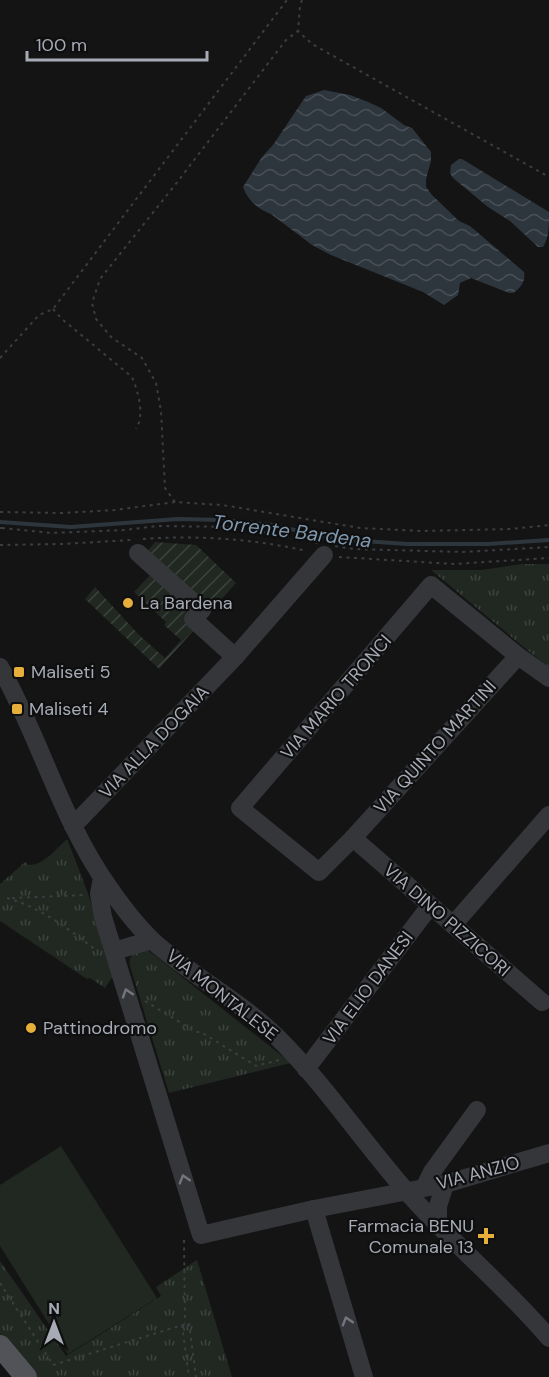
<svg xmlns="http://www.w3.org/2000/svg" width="549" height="1377" viewBox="0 0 549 1377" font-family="'DM Sans',sans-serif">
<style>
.park{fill:url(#park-tufts)}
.garden{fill:url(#garden-furrows)}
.pitch{fill:#202821}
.water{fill:url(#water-waves)}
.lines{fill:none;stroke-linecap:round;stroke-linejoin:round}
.stream{stroke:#2e363d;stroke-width:4}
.path{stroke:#3b3d41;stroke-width:2;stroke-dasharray:3 4.5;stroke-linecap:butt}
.minor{stroke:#35363a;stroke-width:18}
.major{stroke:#515359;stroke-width:22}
.oneway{stroke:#73767e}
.poi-dot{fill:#e6af3b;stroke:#0f0f10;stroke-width:2}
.labels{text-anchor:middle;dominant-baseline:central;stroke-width:4.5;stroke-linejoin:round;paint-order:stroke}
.poi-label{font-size:18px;fill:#a6abb5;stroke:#0f0f10;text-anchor:start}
.street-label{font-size:18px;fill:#a6abb5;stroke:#0f0f10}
.water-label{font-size:20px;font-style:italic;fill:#7f98ae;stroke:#0f0f10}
</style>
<defs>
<pattern id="park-tufts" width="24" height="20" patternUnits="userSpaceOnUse" patternTransform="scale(1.5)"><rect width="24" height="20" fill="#202821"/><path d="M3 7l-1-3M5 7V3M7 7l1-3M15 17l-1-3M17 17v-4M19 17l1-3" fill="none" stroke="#3d443f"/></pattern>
<pattern id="garden-furrows" width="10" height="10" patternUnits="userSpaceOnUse" patternTransform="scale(1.5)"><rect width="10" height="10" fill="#202821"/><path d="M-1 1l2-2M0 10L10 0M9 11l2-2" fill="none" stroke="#3d443f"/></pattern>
<pattern id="water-waves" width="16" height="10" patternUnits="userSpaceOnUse" patternTransform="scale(1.5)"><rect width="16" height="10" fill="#2e363d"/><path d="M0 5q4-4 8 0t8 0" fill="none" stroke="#495057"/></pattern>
</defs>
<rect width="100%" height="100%" fill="#141415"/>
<g class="park">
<path d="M522 564H549V668L431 570H482Z"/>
<path d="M67 839C85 884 102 929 113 976L105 988 90 978 87 979 0 921V884L25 862 28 865C43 866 56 849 67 839Z"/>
<path d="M144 950 149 951 291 1063 169 1093 130 966C128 956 134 951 144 950Z"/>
<path d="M197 1260 232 1377H36L0 1334V1261L66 1356 161 1296 156 1287Z"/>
</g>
<path class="garden" d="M155 542 196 545 236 583 159 669 85 599 95 587 139 635 165 658 181 640 164 625 166 622 134 592 150 575 146 553Z"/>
<path class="pitch" d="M61 1146 157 1298 68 1354 0 1246V1185Z"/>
<g class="water">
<path d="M324 90 350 95 368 102 381 108 404 125 412 128 431 152V161L426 179V187L432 195 459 221 470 226 524 272C526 281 520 289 513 293H509L471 278 460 283 458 295 444 305 423 292 331 255 312 245 271 214C258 209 248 201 243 187L262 157 273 145 306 96Z"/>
<path d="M459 159H462L549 212C549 225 549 238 543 247H538L510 221 488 207 453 178 450 173 451 165Z"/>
</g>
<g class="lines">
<path class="stream" d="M0 522 71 527 178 519 223 520 272 525 335 539 407 544H488L549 540"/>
<g class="path">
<path d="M302 0 300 6 298 31 312 44 549 177"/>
<path d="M53 309 62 319 132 377C138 391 145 415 136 429"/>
<path d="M0 358 39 315 53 309 287 0"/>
<path d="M175 502 165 488 161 411 156 383 142 358 111 337 96 319 92 303 100 279 175 185 286 40 298 31"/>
<path d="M0 512 61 513 115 510 175 502 222 505 360 528 421 531 511 529 549 525"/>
<path d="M0 528H2L0 533"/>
<path d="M2 528 51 533 125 530 157 526 238 527 318 543"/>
<path d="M143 539C198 535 254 539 307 551"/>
<path d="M0 545 63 544 131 540"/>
<path d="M335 546 354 549 463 552 549 547"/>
<path d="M339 557 454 564 549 558"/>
<path d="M7 898C40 907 70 930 97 951"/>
<path d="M12 898 84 895"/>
<path d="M145 1001 196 1032H201L256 1066 279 1060"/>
<path d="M184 1240 185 1323"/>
<path d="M0 1283 53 1365 189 1323 196 1377"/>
<path d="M182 1325 189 1377"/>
</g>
<g class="minor">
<path d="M138 553 202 610 193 619 235 657"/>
<path d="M518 656 353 838 319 872 240 808 431 585 518 656 549 678"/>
<path d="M0 667C40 738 61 819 108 886 121 905 137 926 154 942 192 976 239 1000 276 1036 324 1083 362 1141 407 1192 452 1243 505 1286 549 1338"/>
<path d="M73 826 235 657 324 555"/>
<path d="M353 838 542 1002"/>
<path d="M102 878 99 894 103 917 201 1235 314 1209 445 1184 549 1153"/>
<path d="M453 925 549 815"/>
<path d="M114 951 152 940"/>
<path d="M306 1069 430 906"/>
<path d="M424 1188 432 1172 477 1110"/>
<path d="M314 1209 364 1377"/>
<path d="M438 1225V1206L445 1184"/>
</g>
<path class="major" d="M0 1346 26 1377"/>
</g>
<defs><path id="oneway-chevron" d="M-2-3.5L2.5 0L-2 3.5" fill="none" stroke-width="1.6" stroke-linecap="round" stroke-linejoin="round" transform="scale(1.5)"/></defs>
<g class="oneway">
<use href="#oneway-chevron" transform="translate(127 993) rotate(-108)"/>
<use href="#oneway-chevron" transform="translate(184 1179) rotate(-107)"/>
<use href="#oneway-chevron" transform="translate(347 1321) rotate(-107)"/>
</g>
<g class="poi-dot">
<circle cx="128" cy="603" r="6"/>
<rect x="13" y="666" width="12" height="12" rx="3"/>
<rect x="11" y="703" width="12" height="12" rx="3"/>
<circle cx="31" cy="1028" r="6"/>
<path d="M483 1227h6v6h6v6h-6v6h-6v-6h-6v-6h6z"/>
</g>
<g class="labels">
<g class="poi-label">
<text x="140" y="603">La Bardena</text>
<text x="31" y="672">Maliseti 5</text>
<text x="29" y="709">Maliseti 4</text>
<text x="43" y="1028">Pattinodromo</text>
<text x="474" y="1226" text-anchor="end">Farmacia BENU<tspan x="474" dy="21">Comunale 13</tspan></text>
</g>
<g class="street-label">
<text transform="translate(336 697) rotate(-49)">VIA MARIO TRONCI</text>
<text transform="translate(154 742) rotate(-46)">VIA ALLA DOGAIA</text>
<text transform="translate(435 747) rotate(-48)">VIA QUINTO MARTINI</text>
<text transform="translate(447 920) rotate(41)">VIA DINO PIZZICORI</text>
<text transform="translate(368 988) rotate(-53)">VIA ELIO DANESI</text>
<text transform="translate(222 995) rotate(38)">VIA MONTALESE</text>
<text transform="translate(478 1173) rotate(-15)">VIA ANZIO</text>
</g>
<g class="water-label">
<text transform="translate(292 531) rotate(7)">Torrente Bardena</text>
</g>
</g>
<g transform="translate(54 1323)" stroke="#0f0f10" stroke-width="4.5" paint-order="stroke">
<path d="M0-4.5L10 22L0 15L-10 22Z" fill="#a6abb5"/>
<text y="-9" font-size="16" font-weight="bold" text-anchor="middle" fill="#a6abb5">N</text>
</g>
<path d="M27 51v9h180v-9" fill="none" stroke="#a6abb5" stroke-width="3"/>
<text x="36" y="51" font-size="18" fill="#a6abb5" stroke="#0f0f10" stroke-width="4.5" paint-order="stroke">100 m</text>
</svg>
